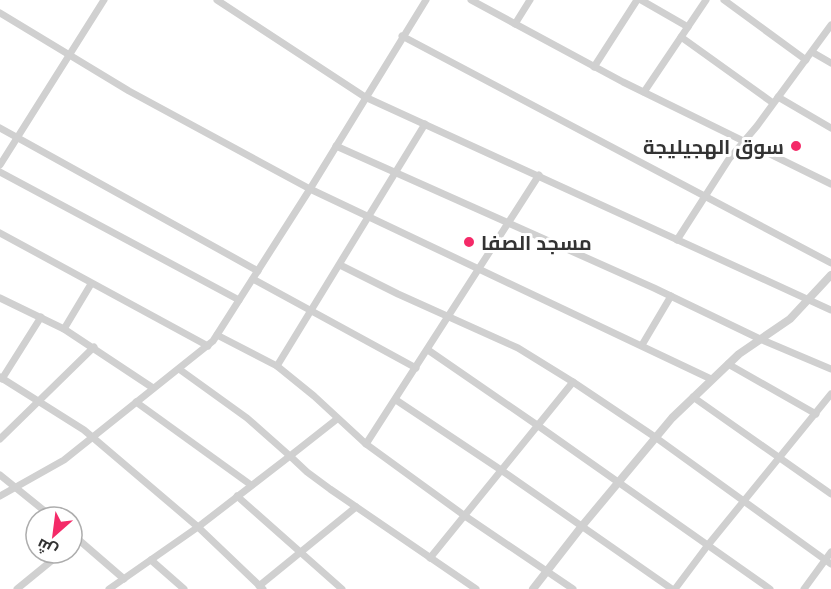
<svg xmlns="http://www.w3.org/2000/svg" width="831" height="589" viewBox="0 0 831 589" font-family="Lato,Cairo,sans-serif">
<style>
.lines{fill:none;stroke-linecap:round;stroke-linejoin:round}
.minor{stroke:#d0d0d0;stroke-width:7}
.tertiary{stroke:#d0d0d0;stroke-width:8}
.poi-dot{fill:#f42a68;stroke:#fff;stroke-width:2}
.labels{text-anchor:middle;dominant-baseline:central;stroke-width:6;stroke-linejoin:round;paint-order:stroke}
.poi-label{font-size:20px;font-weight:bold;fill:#333;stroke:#fff;text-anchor:end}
</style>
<rect width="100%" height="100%" fill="#fff"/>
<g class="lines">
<g class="minor">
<path d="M217 0 365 97 831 310"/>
<path d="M471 0 623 82 831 184"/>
<path d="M641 0 688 27"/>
<path d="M724 0 806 60"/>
<path d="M0 13 129 91 310 189 711 379"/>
<path d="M515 24 530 0"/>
<path d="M402 36 831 263"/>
<path d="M681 37 773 103"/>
<path d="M812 52 831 63"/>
<path d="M594 67 637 0"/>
<path d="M644 92 706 0"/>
<path d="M778 97 831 128"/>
<path d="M0 128 258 271"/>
<path d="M336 146 654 288 760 339 831 369"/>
<path d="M0 165 104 0"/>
<path d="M0 172 239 300"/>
<path d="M0 233 208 346"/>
<path d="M677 240 729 159 757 126 831 25"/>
<path d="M340 265 398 294 518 348 573 382 655 437 831 564"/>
<path d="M253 279 416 368"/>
<path d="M0 298 64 329 153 388"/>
<path d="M64 329 91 284"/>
<path d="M217 335 277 366 314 396 366 444 465 516 573 589"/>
<path d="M642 345 671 296"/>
<path d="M428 350 537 425 770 589"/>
<path d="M728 364 816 414"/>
<path d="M277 366 425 124"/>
<path d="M179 369 247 418 290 456 337 419"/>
<path d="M0 377 84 430 198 527 263 589"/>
<path d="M2 379 41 317"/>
<path d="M693 397 831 494"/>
<path d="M396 400 501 470 672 589"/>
<path d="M136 402 251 485"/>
<path d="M0 439 94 347"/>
<path d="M366 444 539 175"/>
<path d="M0 475 52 517"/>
<path d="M0 496 64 460 213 341 310 189 426 0"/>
<path d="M237 496 342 589"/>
<path d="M72 534 124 579"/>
<path d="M430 558 573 382"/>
<path d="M151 560 184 589"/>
<path d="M259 586 356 507"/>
<path d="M17 589 61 553"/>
<path d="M109 589 198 527 290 456 307 472 330 489 476 589"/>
<path d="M675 589 708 545 831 394"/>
<path d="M804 589 831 552"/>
</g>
<path class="tertiary" d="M533 589 582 526 672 418 739 354 790 319 831 275"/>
</g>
<g class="poi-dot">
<circle cx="796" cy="146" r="6"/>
<circle cx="469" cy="242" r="6"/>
</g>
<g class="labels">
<g class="poi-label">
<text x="784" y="146">سوق الهجيليجة</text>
<text x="481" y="242" text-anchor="start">مسجد الصفا</text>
</g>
</g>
<g transform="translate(54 535) rotate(208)"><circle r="28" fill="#ffffff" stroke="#adadad" stroke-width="1.5"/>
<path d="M0-4.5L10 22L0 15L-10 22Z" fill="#f42a68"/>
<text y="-9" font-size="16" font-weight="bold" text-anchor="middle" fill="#333333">ش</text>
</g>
</svg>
